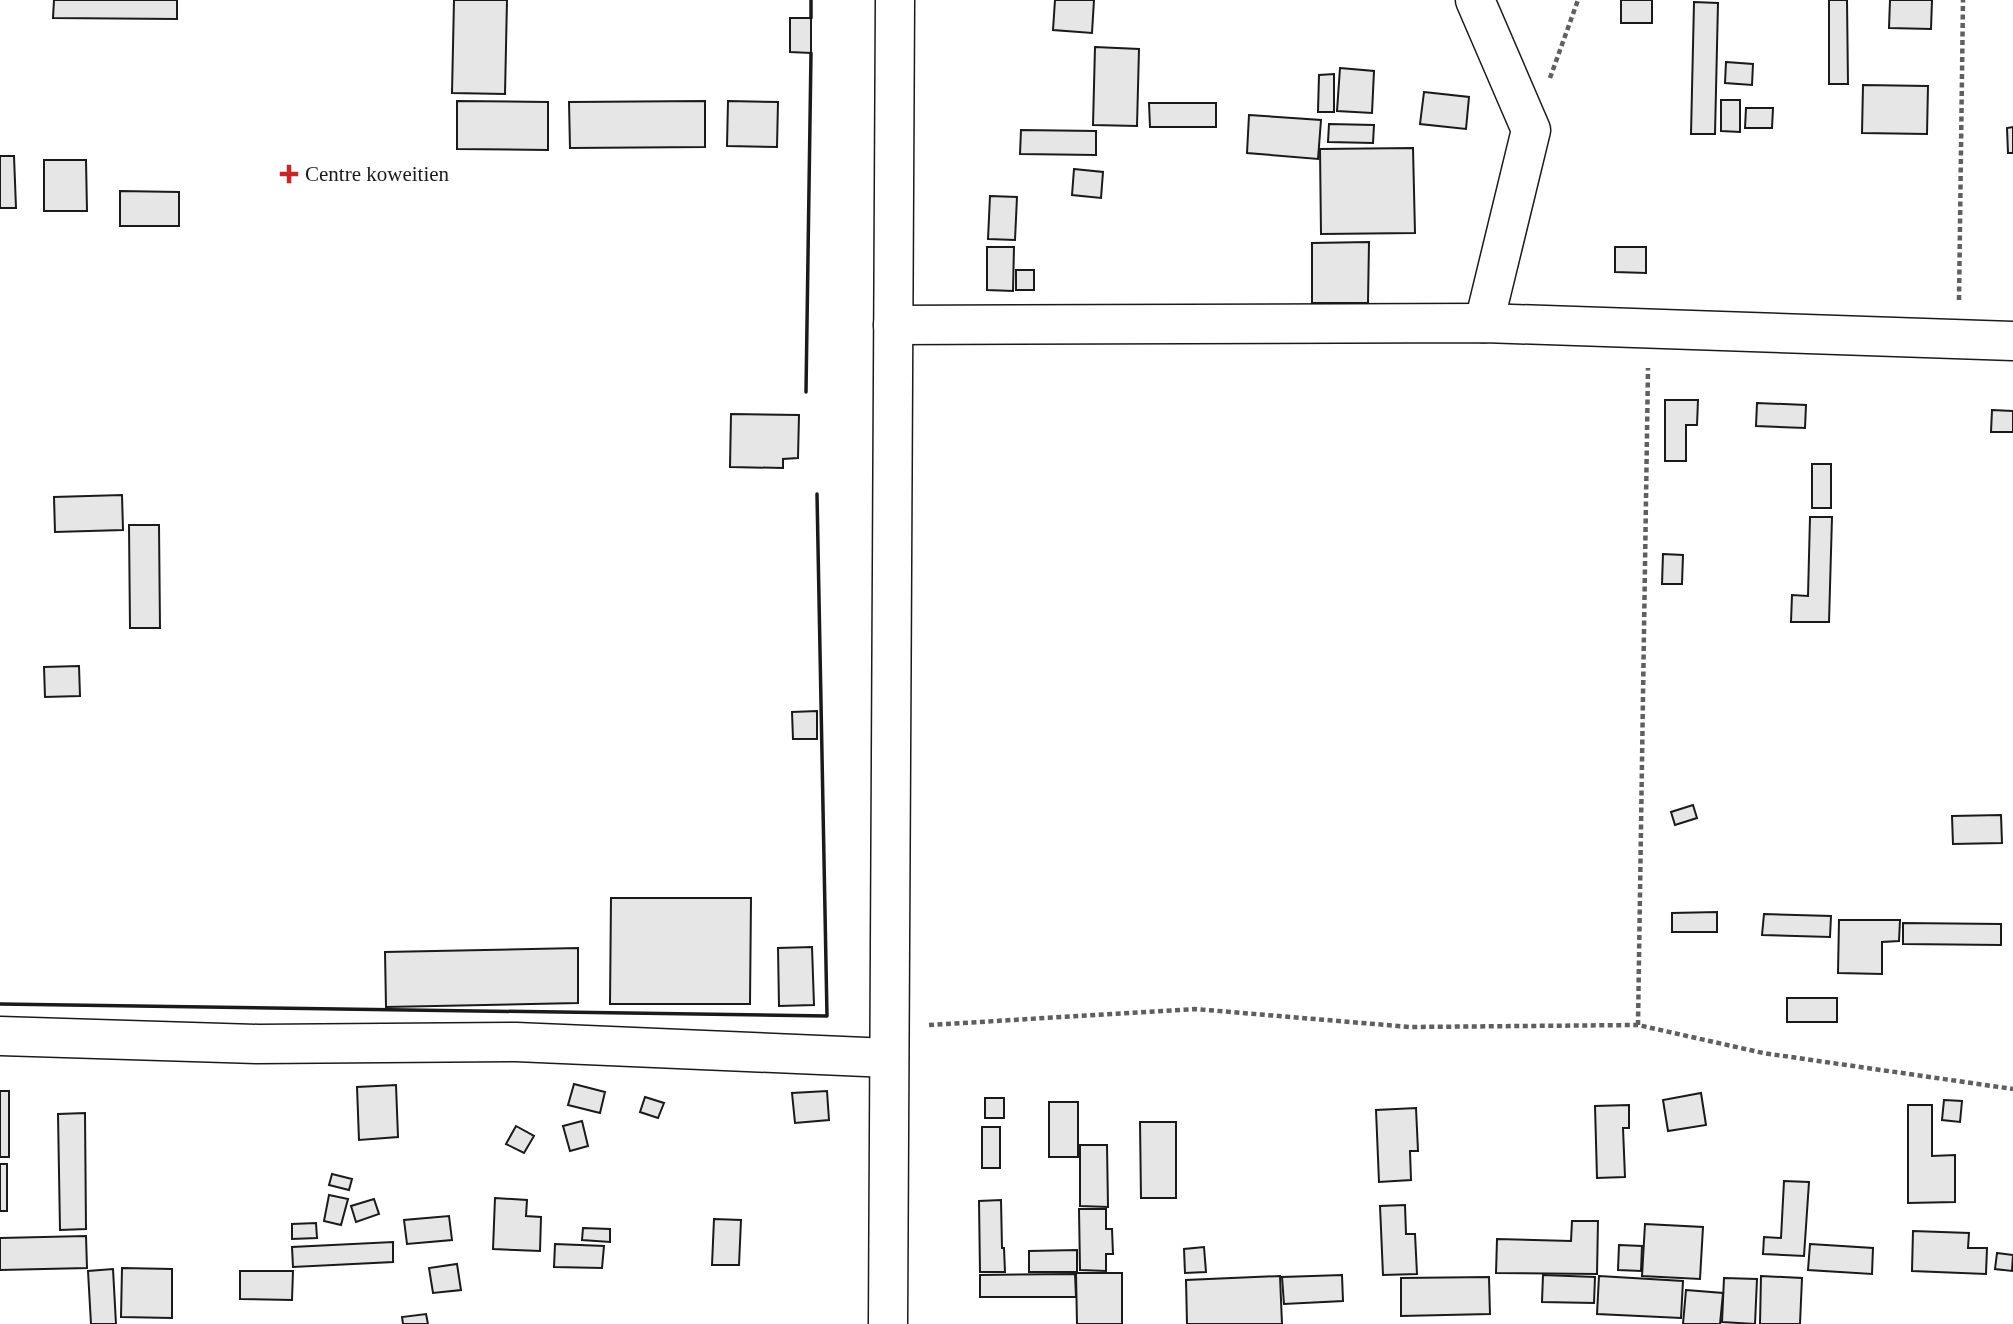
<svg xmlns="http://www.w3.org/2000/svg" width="2013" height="1324" viewBox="0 0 2013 1324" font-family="Georgia,serif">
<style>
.building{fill:#e6e6e6;stroke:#1a1a1a;stroke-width:2}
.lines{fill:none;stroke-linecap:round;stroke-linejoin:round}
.minor-casing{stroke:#1a1a1a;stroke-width:41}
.path{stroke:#5f5f5f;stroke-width:4.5;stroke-dasharray:5 3.5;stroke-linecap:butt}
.minor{stroke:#fff;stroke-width:38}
.wall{stroke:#1a1a1a;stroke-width:3.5}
.poi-dot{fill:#c62828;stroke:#fff;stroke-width:2.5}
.labels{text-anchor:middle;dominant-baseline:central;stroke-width:5;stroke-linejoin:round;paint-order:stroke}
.poi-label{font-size:21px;fill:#1a1a1a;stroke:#fff;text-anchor:start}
</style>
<rect width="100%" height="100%" fill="#fff"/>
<g class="building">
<path d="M54 0H177V19L53 18Z"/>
<path d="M454 0H507L505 94 452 93Z"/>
<path d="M1055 0H1094L1092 33 1053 30Z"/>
<rect x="1621" y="0" width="31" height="23"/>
<path d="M1829 0H1847L1848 84H1829Z"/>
<path d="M1890 0H1932L1931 29 1889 28Z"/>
<path d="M1694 2 1718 3 1715 134H1691Z"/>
<path d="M790 18H811V53L790 52Z"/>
<path d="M1095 47 1139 49 1137 126 1093 125Z"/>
<path d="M1726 62 1753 64 1752 85 1725 83Z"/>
<path d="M1340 68 1374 71 1372 113 1337 111Z"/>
<path d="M1334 74V112H1318L1319 75Z"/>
<path d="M1863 85 1928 86 1927 134 1862 133Z"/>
<path d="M1424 92 1469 97 1466 129 1420 124Z"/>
<path d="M1721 100H1740V132L1721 131Z"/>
<path d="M457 101 548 102V150L457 149Z"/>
<path d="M705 101V147L570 148 569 102Z"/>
<path d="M728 101 778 102 777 147 727 146Z"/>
<path d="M1149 103H1216V127H1150Z"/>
<path d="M1746 108H1773L1772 128H1745Z"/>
<path d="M1249 115 1321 120 1318 159 1247 153Z"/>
<path d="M1329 124 1374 125 1373 143 1328 142Z"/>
<path d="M2013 127V153H2008L2007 128Z"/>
<path d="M1021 130 1096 131V155L1020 154Z"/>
<path d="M1413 148 1415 233 1321 234 1320 149Z"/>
<path d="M0 156H14L16 208H0Z"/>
<path d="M44 160H86L87 211H44Z"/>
<path d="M1074 169 1103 172 1101 198 1072 195Z"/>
<path d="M120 191 179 192V226H120Z"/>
<path d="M990 196 1017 197 1015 240 988 239Z"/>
<path d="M1369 242 1368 303H1312V243Z"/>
<path d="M987 247H1014L1013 291 987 290Z"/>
<path d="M1615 247H1646V273L1615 272Z"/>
<rect x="1016" y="270" width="18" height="20"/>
<path d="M1665 400H1698L1697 425H1686V461H1665Z"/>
<path d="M1757 403 1806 405 1805 428 1756 426Z"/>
<path d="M1992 410 2013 411V432H1991Z"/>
<path d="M731 414 799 415 798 458 783 459V468L730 467Z"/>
<rect x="1812" y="464" width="19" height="44"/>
<path d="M122 495 123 530 55 532 54 497Z"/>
<path d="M1810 517H1832L1829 622H1791L1792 595 1808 596Z"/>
<path d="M129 525H159L160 628H130Z"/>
<path d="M1663 554 1683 555 1682 584H1662Z"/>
<path d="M79 666 80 696 45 697 44 667Z"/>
<path d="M817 711V739H793L792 712Z"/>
<path d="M1693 805 1697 818 1675 825 1671 812Z"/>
<path d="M2001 815 2002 843 1953 844 1952 816Z"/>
<path d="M611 898H751L750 1004H610Z"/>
<path d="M1717 912V932H1672V913Z"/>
<path d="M1764 914 1831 916 1830 937 1762 935Z"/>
<path d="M1839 920H1900L1899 941 1882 942V974L1838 973Z"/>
<path d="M1903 923 2001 924V945L1903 944Z"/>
<path d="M812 947 814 1005 779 1006 778 948Z"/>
<path d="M578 948V1003L386 1007 385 952Z"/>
<rect x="1787" y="998" width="50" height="24"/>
<path d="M574 1084 605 1092 600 1113 568 1105Z"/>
<path d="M396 1085 398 1137 359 1140 357 1087Z"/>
<rect x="0" y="1091" width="9" height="66"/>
<path d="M827 1091 829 1120 795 1123 792 1093Z"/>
<path d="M1701 1093 1706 1125 1668 1131 1663 1100Z"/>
<path d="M645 1097 664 1103 658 1118 640 1112Z"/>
<rect x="985" y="1098" width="19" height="20"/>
<path d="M1944 1100 1962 1101 1960 1122 1942 1120Z"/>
<rect x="1049" y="1102" width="29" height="55"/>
<path d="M1629 1105V1128H1623L1625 1177 1597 1178 1595 1106Z"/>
<path d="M1908 1105H1932V1156L1955 1155V1202L1908 1203Z"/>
<path d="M1416 1108 1418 1151H1410L1411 1180 1379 1182 1376 1110Z"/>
<path d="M85 1113 86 1229 60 1230 58 1114Z"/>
<path d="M582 1121 588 1146 570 1151 563 1126Z"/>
<path d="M1140 1122H1176V1198H1141Z"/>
<path d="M516 1126 534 1136 524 1153 506 1144Z"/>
<rect x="982" y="1127" width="18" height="41"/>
<path d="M1080 1145H1107L1108 1207 1080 1206Z"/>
<rect x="0" y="1164" width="7" height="47"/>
<path d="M332 1174 352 1179 349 1190 329 1185Z"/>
<path d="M1784 1181 1809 1182 1804 1256 1763 1254 1764 1237 1781 1238Z"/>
<path d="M329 1195 348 1199 341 1225 324 1221Z"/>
<path d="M495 1198 527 1200 526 1216 541 1217 540 1251 493 1249Z"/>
<path d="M374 1199 379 1214 356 1222 351 1206Z"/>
<path d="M1001 1200 1002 1248H1004L1005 1272H980L979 1201Z"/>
<path d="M1405 1205 1406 1234H1415L1417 1274 1383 1275 1380 1206Z"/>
<path d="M1079 1209H1106V1229H1112L1113 1254H1106V1271L1080 1270Z"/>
<path d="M449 1216 452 1240 407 1244 404 1220Z"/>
<path d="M714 1219 741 1220 739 1265H712Z"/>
<path d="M1572 1221H1598L1597 1274 1496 1273 1497 1239 1571 1241Z"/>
<path d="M316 1223 317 1238 292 1239V1224Z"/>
<path d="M1645 1224 1703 1227 1700 1279 1642 1276Z"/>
<path d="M583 1228 610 1229V1242L582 1240Z"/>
<path d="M1913 1231 1969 1233 1968 1248H1987L1986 1274 1912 1271Z"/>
<path d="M86 1236 87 1268 0 1270V1238Z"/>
<path d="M393 1242V1262L293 1267 292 1247Z"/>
<path d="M555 1244 604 1246 602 1268 554 1267Z"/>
<path d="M1810 1244 1873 1248 1872 1274 1808 1270Z"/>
<path d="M1619 1245 1642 1246 1641 1271 1618 1270Z"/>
<path d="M1204 1247 1206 1272 1185 1273 1184 1249Z"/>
<path d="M1077 1250V1272H1029V1251Z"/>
<path d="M1997 1253 2013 1255 2012 1271 1995 1269Z"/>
<path d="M457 1264 461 1290 433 1293 429 1268Z"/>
<path d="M122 1268 172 1269V1318L121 1317Z"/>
<path d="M113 1269 116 1324H91L88 1271Z"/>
<path d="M240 1271H293L292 1300 240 1299Z"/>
<path d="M1076 1273H1122V1324H1077Z"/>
<path d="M1075 1274 1076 1297H980V1275Z"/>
<path d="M1342 1275 1343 1301 1284 1304 1282 1277Z"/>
<path d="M1543 1275 1595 1277 1594 1303 1542 1302Z"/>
<path d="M1280 1276 1282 1324H1187L1186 1280Z"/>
<path d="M1599 1276 1683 1281 1681 1318 1597 1314Z"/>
<path d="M1761 1276 1802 1278 1800 1324H1760Z"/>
<path d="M1489 1277 1490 1314 1401 1316V1278Z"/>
<path d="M1724 1278 1757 1279 1755 1324 1722 1322Z"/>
<path d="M1686 1290 1723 1293 1720 1324H1683Z"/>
<path d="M426 1314 428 1324H403L402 1317Z"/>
</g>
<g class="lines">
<defs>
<g id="minor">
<path d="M1475 0 1531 130 1484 323"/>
<path d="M893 325 1484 323 2013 341"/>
<path d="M0 1036 258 1044 516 1042 889 1058"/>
<path d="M888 1324 895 0"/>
</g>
</defs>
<use href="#minor" class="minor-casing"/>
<g class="path">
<path d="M1550 78 1578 0"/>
<path d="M1959 300 1963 0"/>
<path d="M929 1025 1195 1009 1410 1027 1638 1025 1763 1053 2013 1089"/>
<path d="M1638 1025 1648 368"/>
</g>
<use href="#minor" class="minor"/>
<g class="wall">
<path d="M811 0V18"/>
<path d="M806 392 811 53"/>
<path d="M0 1004 827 1016 817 494"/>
</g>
</g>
<path class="poi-dot" d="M285.5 163.5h7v7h7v7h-7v7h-7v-7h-7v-7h7z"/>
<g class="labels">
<g class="poi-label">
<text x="305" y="174">Centre koweitien</text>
</g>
</g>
</svg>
